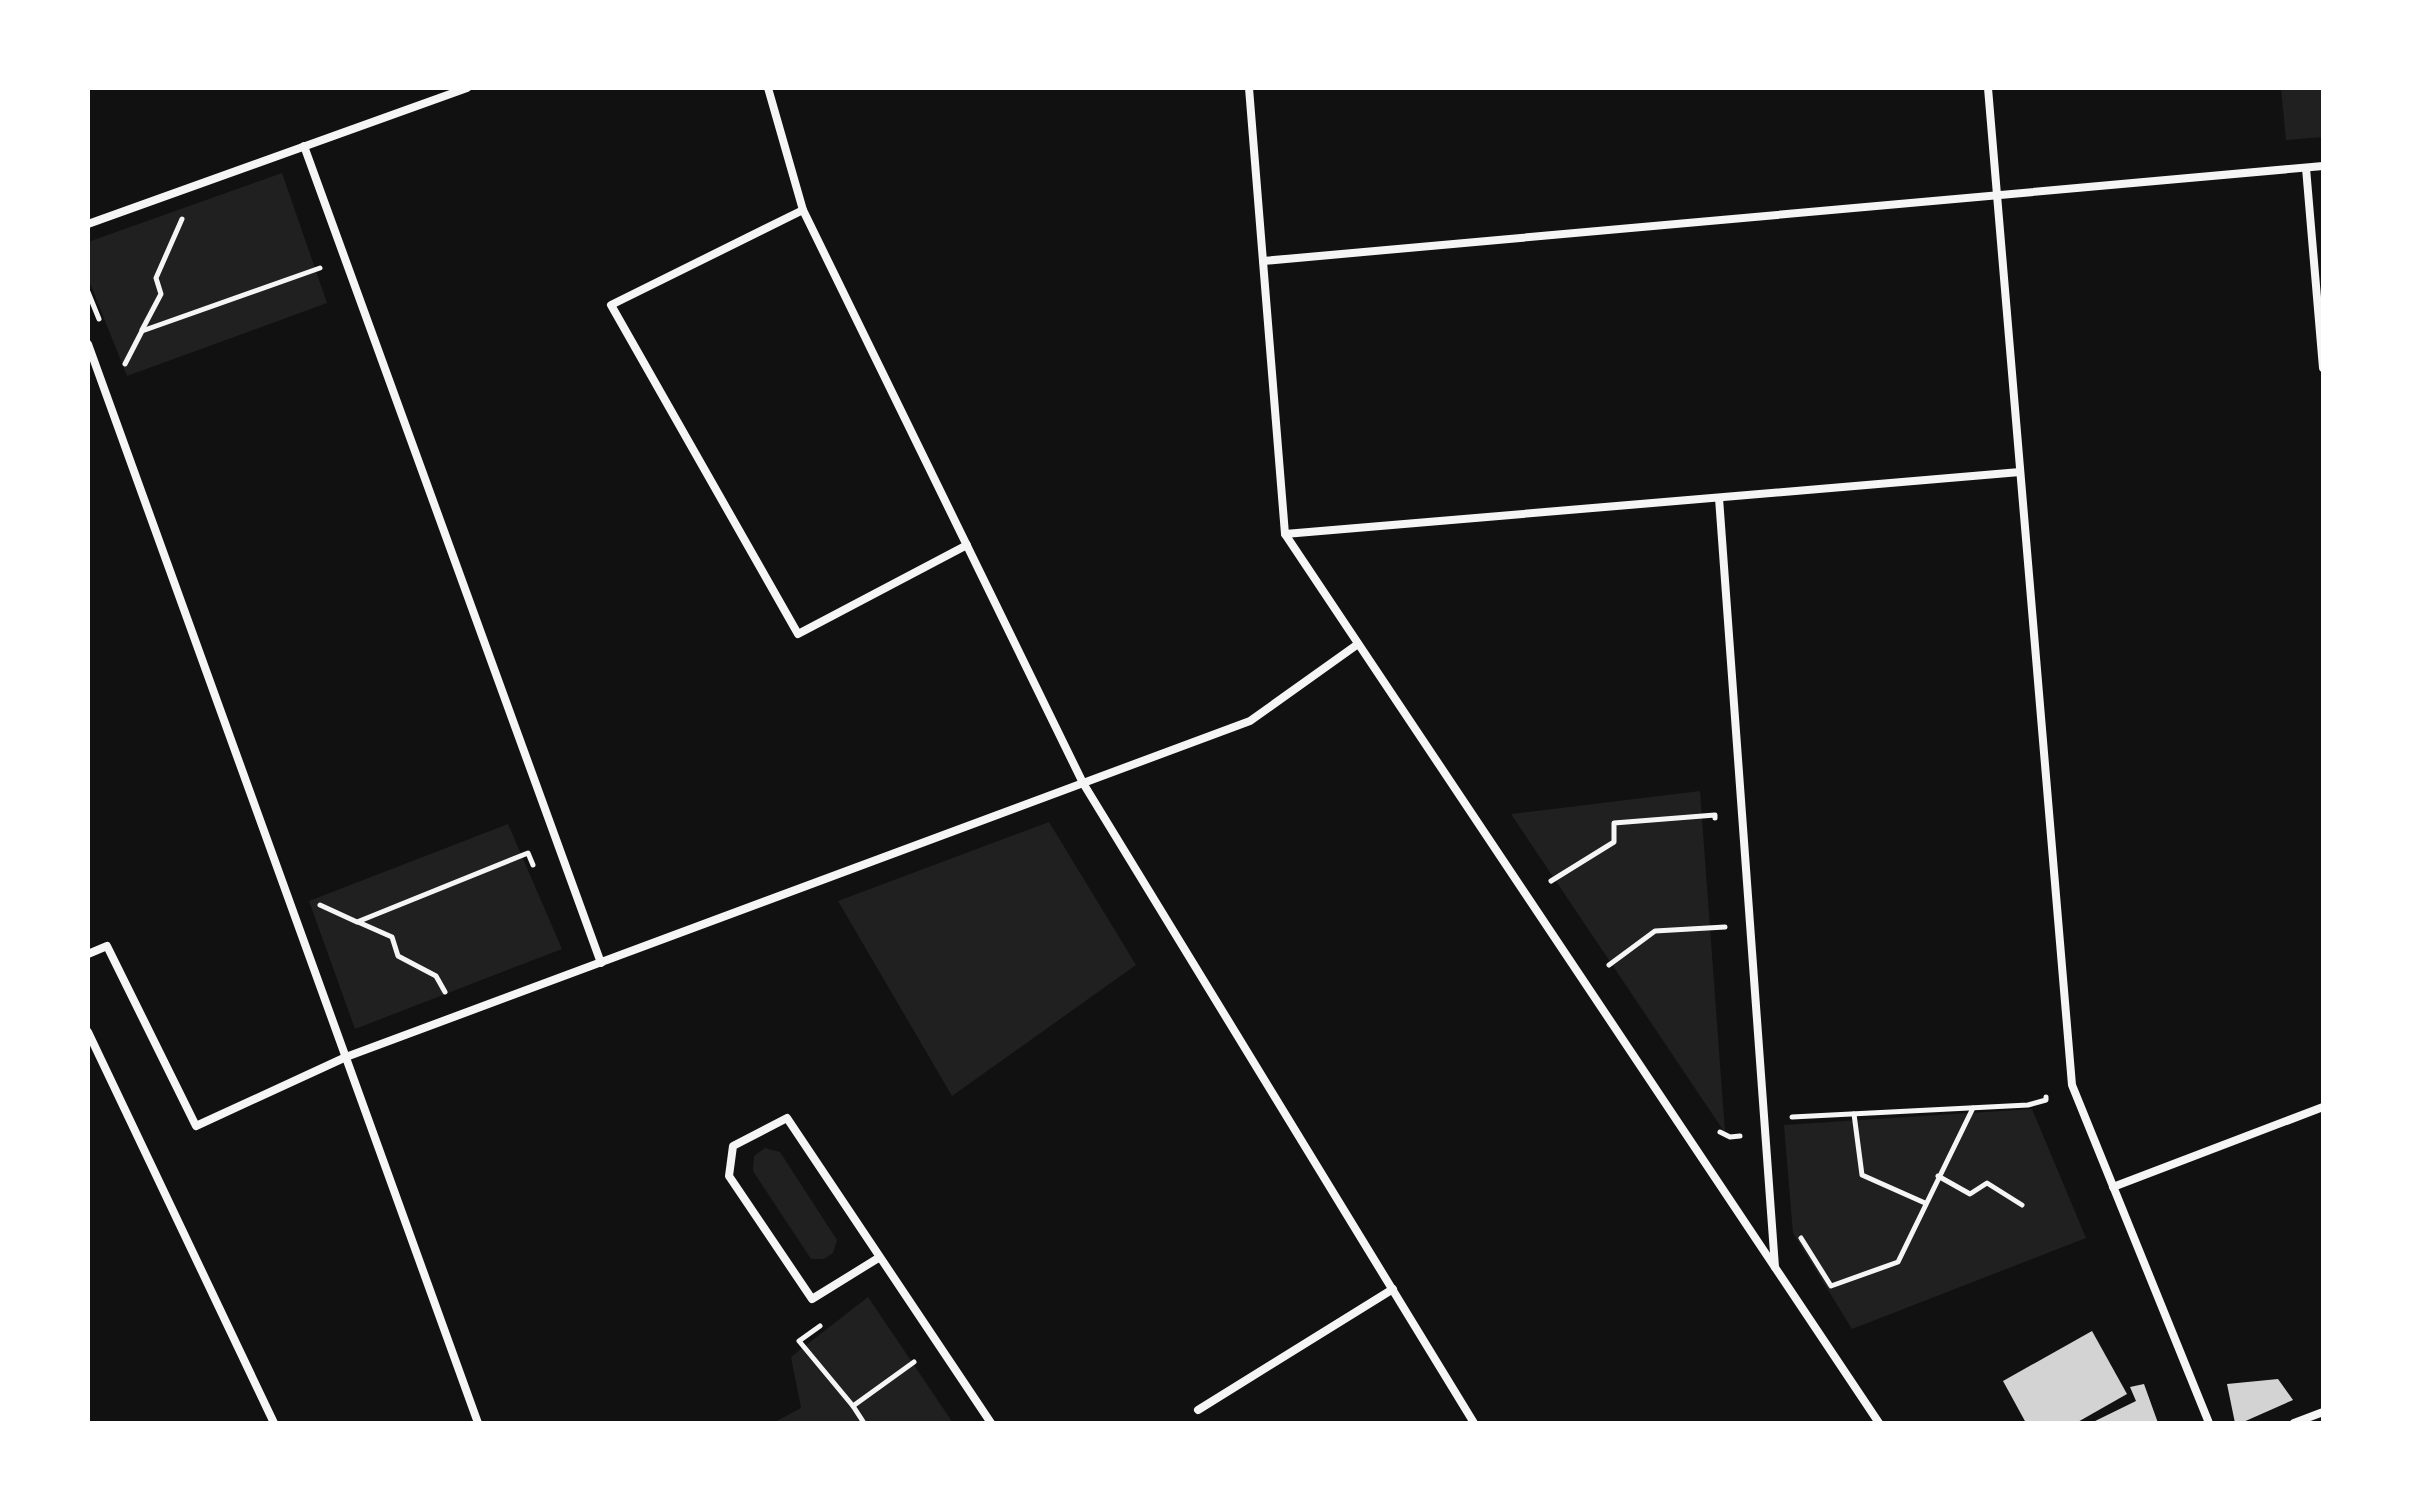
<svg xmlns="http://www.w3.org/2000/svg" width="2411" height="1511" viewBox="0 0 2411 1511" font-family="'Nunito Sans',sans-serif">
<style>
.green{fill:#202020}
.building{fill:#d3d3d3}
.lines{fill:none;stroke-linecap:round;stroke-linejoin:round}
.path{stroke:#f5f5f5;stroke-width:5}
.minor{stroke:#f5f5f5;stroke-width:8}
</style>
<rect width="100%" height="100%" fill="#111"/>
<g class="green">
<path d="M2281 88H2323V137L2286 140Z"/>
<path d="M282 173 327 303 127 376 88 278V242Z"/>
<path d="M1700 791 1725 1133 1511 814Z"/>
<path d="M1049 822 1136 965 952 1096 838 901Z"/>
<path d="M508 824 562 949 355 1029 309 901Z"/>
<path d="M2032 1109 2086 1238 1852 1329 1793 1233 1784 1125Z"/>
<path d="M765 1148 780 1152 837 1240 833 1253 824 1259H811L753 1171 754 1156Z"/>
<path d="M868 1297 953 1423H773L801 1408 791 1357Z"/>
</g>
<g class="building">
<path d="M2092 1331 2127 1394 2076 1423H2026L2003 1381Z"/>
<path d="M2278 1379 2293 1400 2241 1423H2235L2227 1384Z"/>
<path d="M2144 1384 2158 1423H2091L2136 1401 2130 1387Z"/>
</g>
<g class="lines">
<g class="path">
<path d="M88 292 99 319"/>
<path d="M142 330 161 294 156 278 182 219"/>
<path d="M125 364 142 331 320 268"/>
<path d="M1551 881 1614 842V823L1715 815V818"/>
<path d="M320 905 357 922 528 853 533 865"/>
<path d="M358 922 392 937 398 956 436 976 445 992"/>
<path d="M1609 965 1655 931 1725 927"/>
<path d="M1854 1114 1862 1175 1925 1203"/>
<path d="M1792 1117 2028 1105 2046 1100V1097"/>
<path d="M1720 1132 1730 1137 1740 1136"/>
<path d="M1938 1176 1970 1194 1987 1183 2022 1205"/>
<path d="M1801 1238 1831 1286 1898 1262 1973 1108"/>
<path d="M820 1326 799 1341 853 1406 864 1423"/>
<path d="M853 1406 914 1362"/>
</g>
<g class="minor">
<path d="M768 88 803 210 1083 783 1474 1423"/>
<path d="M1249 88 1285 534 1879 1423"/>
<path d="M1988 88 2072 1085 2209 1423"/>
<path d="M304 146 601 963"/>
<path d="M2306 168 2323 368"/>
<path d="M803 210 611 305 798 634 967 545"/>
<path d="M88 224 467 88"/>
<path d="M1263 261 2323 166"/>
<path d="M88 344 478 1423"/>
<path d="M1719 498 1775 1267"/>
<path d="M1285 534 2020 472"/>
<path d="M88 954 107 946 196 1126 346 1057 1250 721 1358 644"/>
<path d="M88 1032 274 1423"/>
<path d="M2113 1187 2323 1107"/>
<path d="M880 1257 812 1299 729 1176 733 1146 787 1118 991 1423"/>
<path d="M1198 1410 1393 1289"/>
<path d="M2294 1423 2323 1412"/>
</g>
</g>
<rect width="2411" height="1511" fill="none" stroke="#ffffff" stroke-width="180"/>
</svg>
